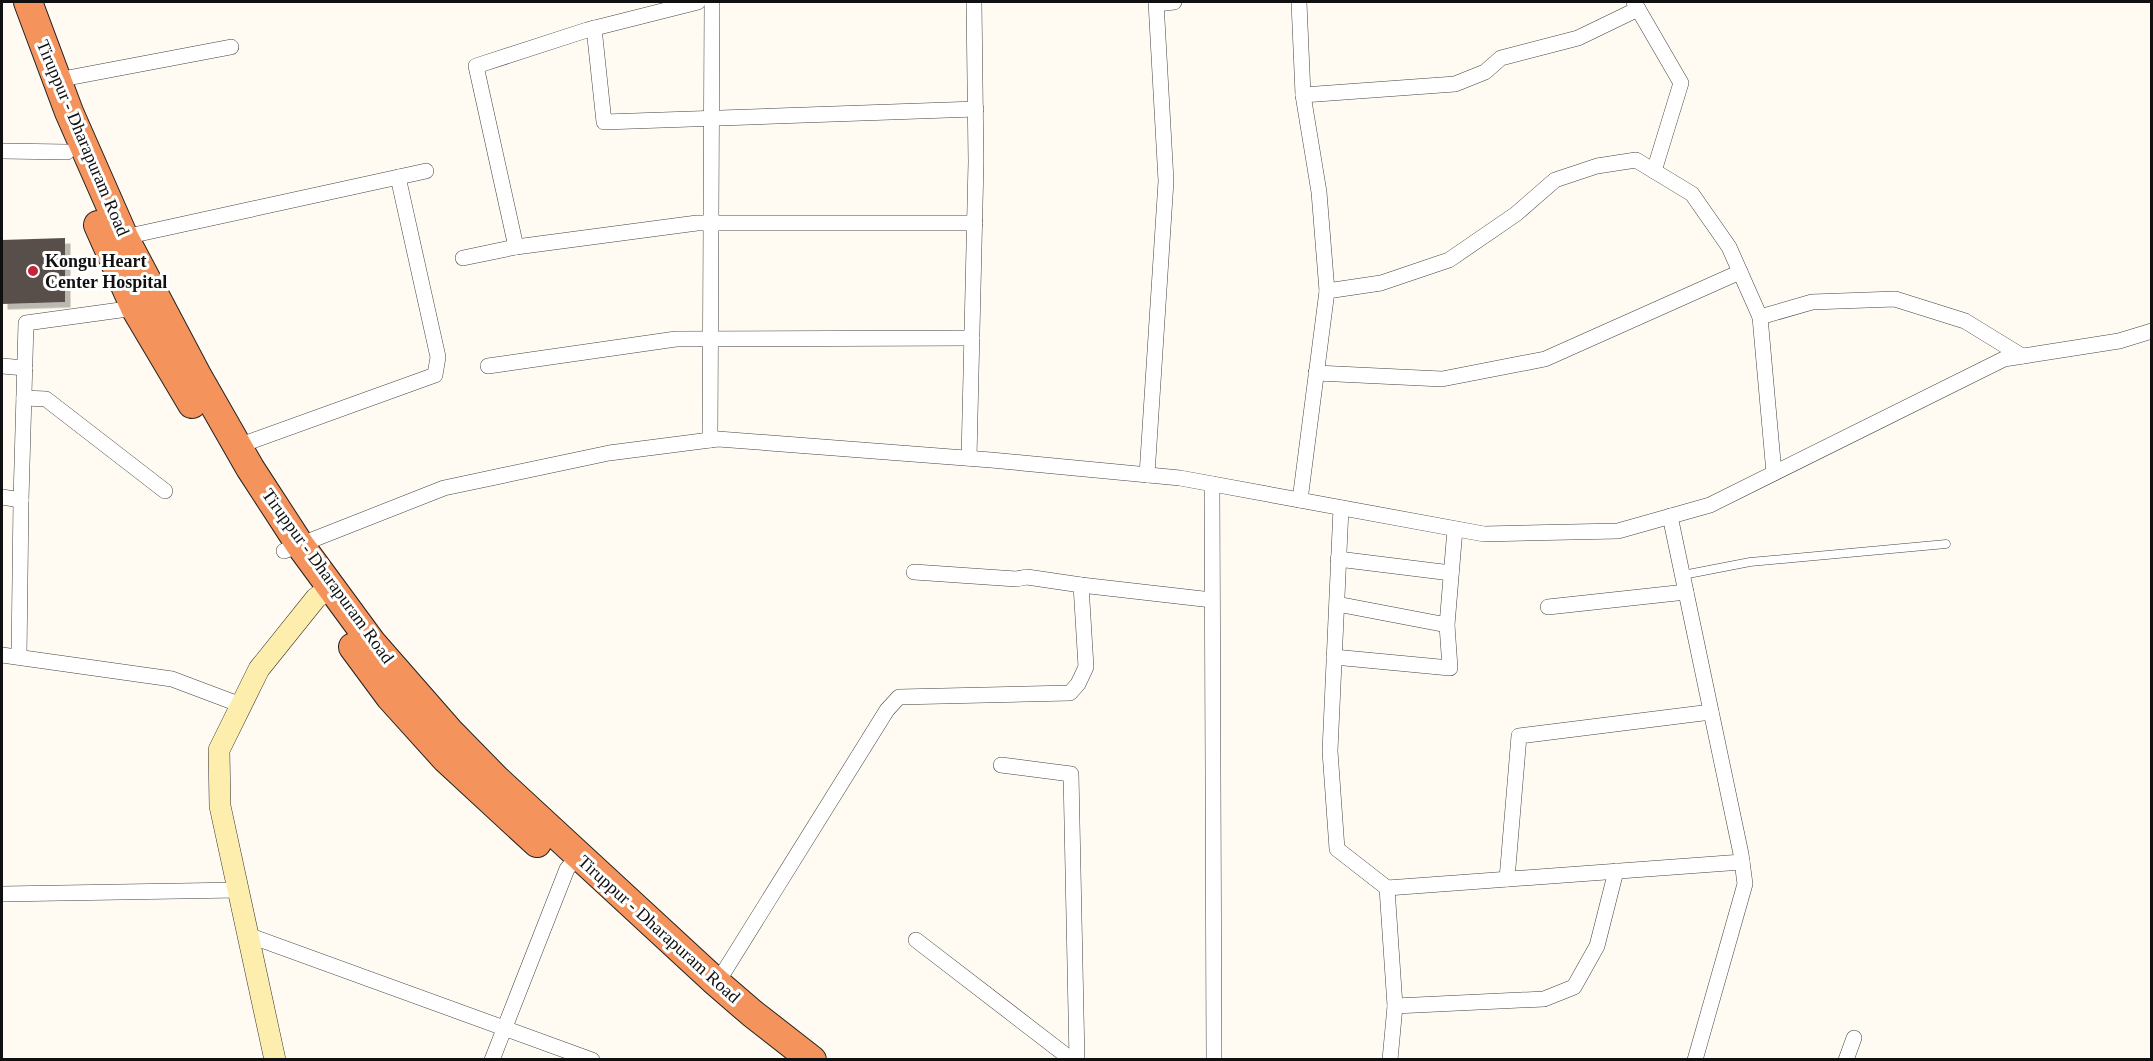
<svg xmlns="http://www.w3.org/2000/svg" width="2153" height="1061" viewBox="0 0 2153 1061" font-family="'Times New Roman',serif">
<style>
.building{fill:#58504c;filter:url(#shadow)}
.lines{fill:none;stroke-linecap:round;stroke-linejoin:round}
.lane-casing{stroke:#434343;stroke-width:9}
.street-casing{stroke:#434343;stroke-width:16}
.secondary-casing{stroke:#323232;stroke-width:22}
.highway-casing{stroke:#212121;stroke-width:30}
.lane{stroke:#fff;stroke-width:8}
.street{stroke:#fff;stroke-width:15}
.secondary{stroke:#feeeae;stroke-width:21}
.highway{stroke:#f4945c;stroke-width:28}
.poi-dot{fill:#c1273b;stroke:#fff;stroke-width:2}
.labels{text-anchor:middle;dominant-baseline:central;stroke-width:6;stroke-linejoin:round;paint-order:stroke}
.street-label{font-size:18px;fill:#101010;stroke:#fff}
.poi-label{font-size:18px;font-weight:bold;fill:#101010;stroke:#fff;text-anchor:start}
</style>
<defs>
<filter id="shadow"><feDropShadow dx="5.5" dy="5.5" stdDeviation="0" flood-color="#0004"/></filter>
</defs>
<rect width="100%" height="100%" fill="#fffbf2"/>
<path class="building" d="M65 238V302L2 304V240Z"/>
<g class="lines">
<defs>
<path id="lane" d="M1683 575 1750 562 1946 544"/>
<g id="street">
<path d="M1299 2 1303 95 1319 192 1327 291"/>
<path d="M1634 2 1681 83 1654 171"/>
<path d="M1157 4 1174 2"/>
<path d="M594 28 604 122 976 109"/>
<path d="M57 80 231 47"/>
<path d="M1303 95 1455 84 1485 72 1501 58 1578 38 1638 9"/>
<path d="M2 151 67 152"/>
<path d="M120 238 426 171"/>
<path d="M516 247 476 66 587 30 698 2"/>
<path d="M463 258 516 247 697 223H975"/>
<path d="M2 366 25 368"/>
<path d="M488 366 676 339 972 338"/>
<path d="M1316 373 1442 379 1545 359 1740 272"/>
<path d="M24 398 46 399 165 491"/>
<path d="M710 440 712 2"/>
<path d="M238 446 435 375 438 357 398 177"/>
<path d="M969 458 976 162 974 2"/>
<path d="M1774 473 1760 317 1812 302 1895 299 1965 321 2022 356"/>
<path d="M1147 475 1166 181 1156 2"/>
<path d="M1212 484 1214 1060"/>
<path d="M2 497 21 500 26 323 135 308"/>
<path d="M1300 500 1327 291 1381 283 1449 260 1516 214 1555 180 1597 166 1636 160 1692 194 1729 247 1760 317"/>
<path d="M1341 508 1330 751 1337 849 1387 888 1395 1006 1390 1060"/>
<path d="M1670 516 1741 854 1745 884 1695 1060"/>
<path d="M284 551 444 488 609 453 718 439 991 460 1180 478 1484 534 1618 531 1710 505 2004 359 2119 341 2152 331"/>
<path d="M1338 559 1451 573"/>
<path d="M914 572 1016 579 1027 577 1081 585 1212 600"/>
<path d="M1337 604 1447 625"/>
<path d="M1548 607 1686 592"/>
<path d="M2 655 172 679 241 705"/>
<path d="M19 657 21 500"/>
<path d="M1334 657 1450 668 1447 625 1455 529"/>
<path d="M1001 765 1071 774 1077 1060"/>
<path d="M1507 879 1519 736 1711 712"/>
<path d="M1387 888 1742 862"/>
<path d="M2 894 238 890"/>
<path d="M248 935 592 1060"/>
<path d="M916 940 1072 1060"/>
<path d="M717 983 887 710 899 697 1070 693 1078 684 1086 667 1081 585"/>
<path d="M1395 1006 1544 999 1574 987 1597 946 1616 871"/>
<path d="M492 1060 567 869 578 856"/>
<path d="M1846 1060 1854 1038"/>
</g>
<path id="secondary" d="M275 1060 220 806 219 750 259 669 316 598 331 587"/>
<g id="highway">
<path d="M28 2 69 112 124 237 198 377 250 468 300 545 372 643 449 731 496 779 717 983 753 1014 812 1060"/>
<path d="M98 225 135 308 192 404"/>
<path d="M353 647 390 697 446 759 537 843"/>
</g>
</defs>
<use href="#lane" class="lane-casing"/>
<use href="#street" class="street-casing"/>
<use href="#secondary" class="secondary-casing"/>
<use href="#highway" class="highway-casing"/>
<use href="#lane" class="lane"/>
<use href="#street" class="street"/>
<use href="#secondary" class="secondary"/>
<use href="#highway" class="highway"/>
</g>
<circle class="poi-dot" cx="33" cy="271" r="6"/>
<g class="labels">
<g class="street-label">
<text transform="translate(83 138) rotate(67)">Tiruppur - Dharapuram Road</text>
<text transform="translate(328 576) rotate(54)">Tiruppur - Dharapuram Road</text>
<text transform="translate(659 929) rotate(42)">Tiruppur - Dharapuram Road</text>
</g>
<g class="poi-label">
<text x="45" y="261">Kongu Heart<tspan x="45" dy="21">Center Hospital</tspan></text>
</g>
</g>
<rect width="2153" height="1061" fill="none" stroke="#101010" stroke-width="6"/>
</svg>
